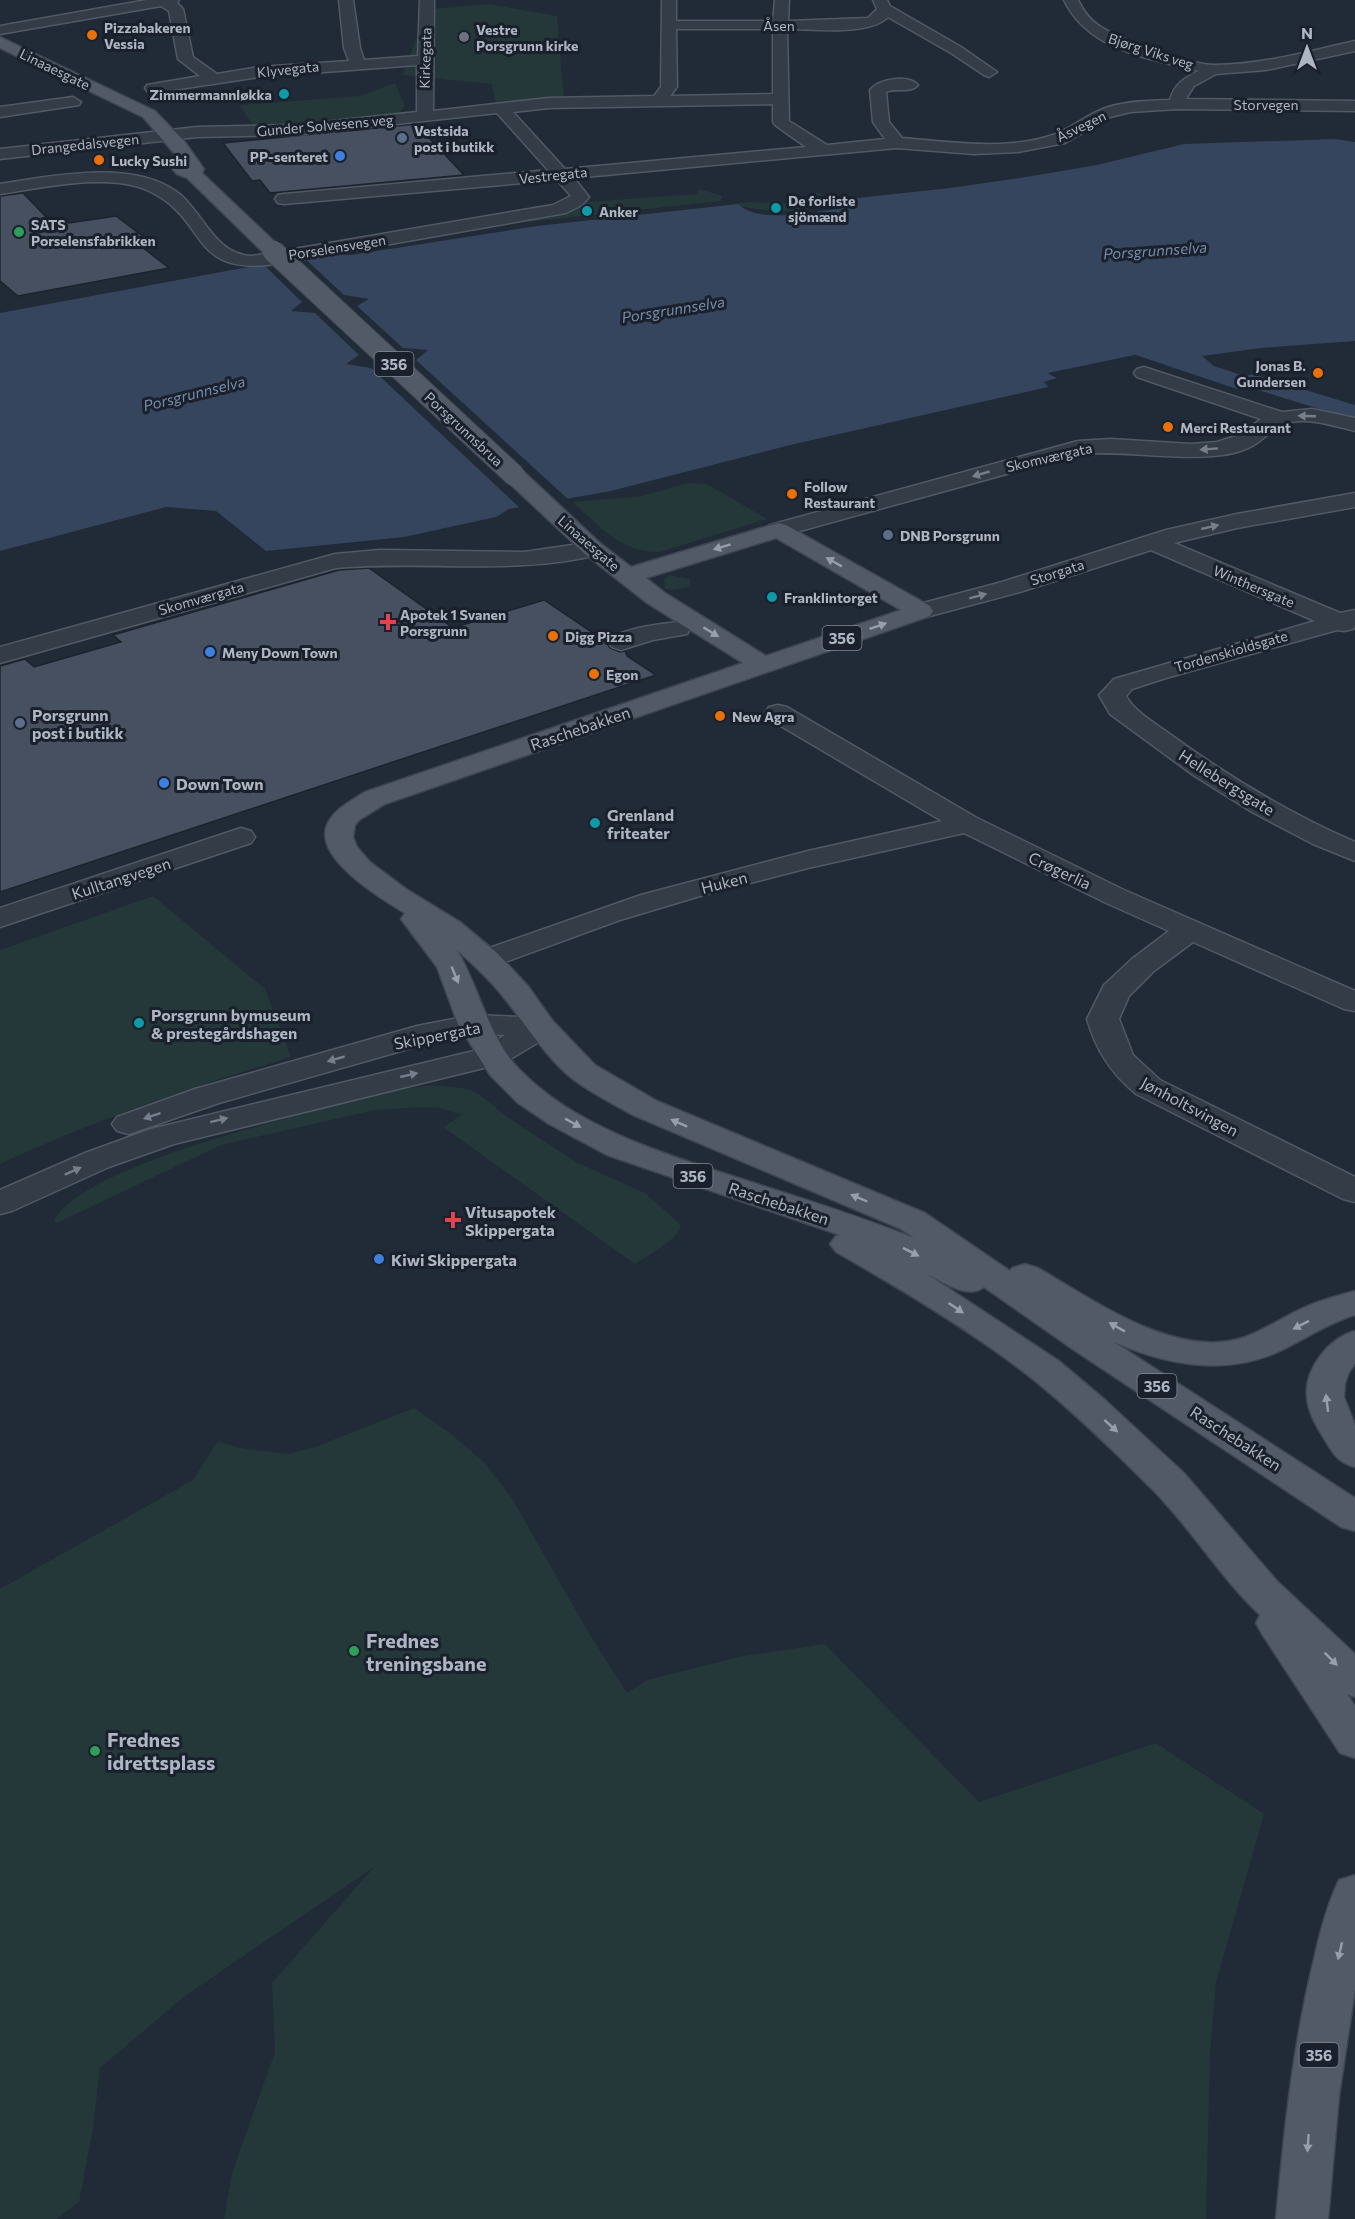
<svg xmlns="http://www.w3.org/2000/svg" width="1355" height="2219" viewBox="0 0 1355 2219" font-family="Commissioner,sans-serif">
<style>
.green{fill:#243739}
.water{fill:#35455e}
.pier{fill:#212a37}
.lines{fill:none;stroke-linecap:round;stroke-linejoin:round}
.canal{fill:#35455e;fill-rule:evenodd}
.building{fill:#475061;stroke:#1c232e;stroke-width:1.5}
.minor-casing{stroke:#515965;stroke-width:3}
.major-casing{stroke:#3d4551;stroke-width:3}
.minor{fill:#343c48;fill-rule:evenodd}
.major{fill:#525a68;fill-rule:evenodd}
.major-bridge-casing{stroke:#3d4551;stroke-width:23;stroke-linecap:butt}
.major-bridge{stroke:#525a68;stroke-width:21}
.oneway{fill:#777f8c}
.oneway2{fill:#979fad}
.food-dot{fill:#e8710a;stroke:#1a212c;stroke-width:2}
.worship-dot{fill:#6b7280;stroke:#1a212c;stroke-width:2}
.culture-dot{fill:#0f9aa8;stroke:#1a212c;stroke-width:2}
.service-dot{fill:#5c6f8a;stroke:#1a212c;stroke-width:2}
.shop-dot{fill:#3f7fe0;stroke:#1a212c;stroke-width:2}
.leisure-dot{fill:#2e9e5b;stroke:#1a212c;stroke-width:2}
.health-dot{fill:#e0444e;stroke:#1a212c;stroke-width:2}
.labels{text-anchor:middle;dominant-baseline:central;stroke-width:6;stroke-linejoin:round;paint-order:stroke}
.far-street-label{font-size:14px;fill:#aeb6c4;stroke:#1a212c}
.far-poi-label{font-size:14px;font-weight:bold;fill:#aeb6c4;stroke:#1a212c;text-anchor:start}
.far-water-label{font-size:15px;font-style:italic;fill:#778cac;stroke:#1a212c}
.shield{fill:#1a212c;stroke:#828996;stroke-width:1.5}
.shield-label{font-size:15px;font-weight:bold;fill:#aeb6c4}
.poi-label{font-size:16px;font-weight:bold;fill:#aeb6c4;stroke:#1a212c;text-anchor:start}
.street-label{font-size:16px;fill:#aeb6c4;stroke:#1a212c}
.near-poi-label{font-size:20px;font-weight:bold;fill:#aeb6c4;stroke:#1a212c;text-anchor:start}
</style>
<rect width="100%" height="100%" fill="#212a37"/>
<g class="green">
<path d="M488 4 557 16 564 101 496 106 492 84 403 75 421 25 422 10Z"/>
<path d="M395 83 405 107 394 116 289 128H255L239 105 360 96Z"/>
<path d="M699 189 723 196 720 201 501 225V223L573 210 588 202 697 194Z"/>
<path d="M816 192 825 196 827 202 835 206 777 212 729 205C758 197 790 211 816 196Z"/>
<path d="M688 483 707 484 767 519 660 552C623 554 598 525 573 502L642 496Z"/>
<path d="M669 575 690 579V587L671 590 665 589 664 580Z"/>
<path d="M153 896 265 989 291 1057C192 1087 94 1120 0 1164V950Z"/>
<path d="M435 1085 468 1089 479 1094 507 1117 578 1163 645 1193 681 1225C678 1240 648 1255 635 1264L443 1127 462 1115 441 1108 424 1107 375 1110 221 1145 57 1223 54 1221C79 1171 255 1127 310 1112 351 1101 392 1088 435 1085Z"/>
<path d="M414 1408 450 1433 486 1464 513 1500 587 1630 627 1693 647 1680 743 1656 825 1644 979 1802 1156 1743 1264 1814 1216 1982 1210 2056 1206 2219H224L232 2173 275 2052 272 1983 374 1867 185 1996 100 2068 93 2129 79 2202 56 2219H0V1589L193 1480 218 1441 240 1448 288 1454 315 1447Z"/>
</g>
<path class="water" d="M1336 139 1355 142V341L1261 348 1202 356 1214 366 1257 380 1237 389 1135 355 1049 374 1057 378 1044 382 1048 387 790 445 611 491 509 509 496 517 404 537 266 551 216 511 166 507 0 551V313L232 270 328 254 351 255 537 226 738 204C759 224 810 212 837 209L831 203 838 200 950 188 1026 177 1097 165 1184 144Z"/>
<g class="pier">
<path d="M302 256 344 295 369 299 357 306 403 348 428 350 416 360 569 500 522 510 371 368 346 364 359 355 315 313 291 311 302 302 261 262Z"/>
<path d="M1135 355 1166 365 1160 367 1135 358 1057 375 1059 379 1048 373Z"/>
</g>
<g class="lines">
<path class="canal" d="M1253 374 1355 405V420L1245 386 1241 381 1245 376Z"/>
</g>
<g class="building">
<path d="M416 124 464 175 270 193 260 180 252 181 223 143Z"/>
<path d="M23 193 49 220 63 217 69 223 116 216 145 238 133 240 169 268 18 296 0 281V196Z"/>
<path d="M369 568 453 628 544 600 602 639H608L606 642 610 648 620 652 625 651 627 656 656 675 0 892V666L25 659 34 667 121 642 113 635 339 570Z"/>
</g>
<g class="lines">
<defs>
<g id="minor">
<path d="M147 0H179L177 3 183 9 193 57 217 74 259 67 349 61 344 48 339 0H353L360 48 364 60 418 56 420 0H434L433 111 549 98 654 96 661 87 662 0H676V21H773L775 0H789L788 21 868 18 877 9 873 0H887L890 6 961 47 997 72 989 77 984 75 951 53 888 17C869 36 813 29 787 29L789 121 827 145 885 139 873 122 870 90C879 79 908 74 918 85 910 94 896 87 886 92L889 122 902 138C951 142 1006 151 1053 135 1069 130 1082 118 1098 111 1120 101 1146 101 1170 100 1174 84 1185 78 1198 71 1148 58 1089 51 1064 0H1078C1083 10 1088 18 1098 25 1117 39 1191 65 1214 65 1262 65 1309 51 1355 41V51L1266 70 1216 74 1194 86 1186 99 1355 101V111L1177 109 1131 112 1110 117 1065 143 1018 152 974 154 897 148 574 178 589 197 582 205 566 213 283 263C186 279 212 221 149 191 110 172 41 188 0 194V184C51 176 132 159 177 192 203 211 214 255 252 256L553 205 571 196 557 180 284 204 278 203 275 199 278 195 284 194 548 170 497 113 296 135 197 137 0 159V149L197 127 296 125 417 112V65L259 77 153 93 147 91 145 88 147 85 200 76 178 59 169 11 161 6 0 34V26ZM676 29H773V94L670 96 677 87ZM773 104V122L775 125 806 147 565 169 513 112 549 108Z"/>
<path d="M73 97 81 102 79 105 0 117V107Z"/>
<path d="M1144 367 1282 412 1312 409 1355 418V431C1334 426 1309 417 1287 423 1274 427 1267 436 1257 443 1244 452 1227 455 1213 456 1168 460 1124 450 1079 454L778 537 770 535 766 530 770 525 1078 441 1111 439 1191 444 1217 442 1239 435 1261 419 1137 377 1134 373 1137 369Z"/>
<path d="M1355 493V507L1237 528 1174 543 1340 613 1355 610V626L1353 629 1344 631 1337 630 1166 678 1132 689 1126 696C1134 711 1153 722 1167 732 1226 775 1288 813 1355 842V861L1313 844 1252 812 1193 775 1110 714 1099 695 1114 679 1315 621 1151 550 1020 592 930 616 921 618 912 616 909 611 912 606 1002 582 1166 530 1237 514Z"/>
<path d="M593 542 601 544 605 549 601 554C515 576 424 560 336 568L0 663V647L335 554 380 550 524 552Z"/>
<path d="M678 622 687 624 690 629 687 634 653 640 621 650 612 647 608 642C618 628 661 624 678 622Z"/>
<path d="M778 705 787 707 977 818 1124 890 1355 991V1011L1344 1009 1193 942 1154 971 1129 996 1119 1019 1133 1055 1160 1080 1355 1177V1202L1343 1199 1136 1094C1111 1073 1096 1050 1087 1019L1104 985 1132 959 1169 931 1104 902 964 833 808 868 700 896 620 920 497 965 486 968 475 965 471 959 475 953 641 895 808 851 942 821 769 719 765 713 769 707Z"/>
<path d="M241 828 251 831 255 837 251 843 0 927V908Z"/>
<path d="M474 1015 541 1018 552 1020 557 1027 552 1034 504 1063 174 1144 109 1167 12 1211 0 1214V1190L85 1153 151 1129 482 1049 505 1035 474 1033 433 1042 219 1103 129 1134 117 1131 112 1124 117 1117 195 1089 417 1026Z"/>
</g>
<g id="major">
<path d="M0 37 155 111 185 142 204 169 202 173 280 247 282 251 280 255H266L187 178 177 174 167 163 170 159H179L143 117 0 48Z"/>
<path d="M515 469 523 471 601 544 631 567 778 523 786 525 930 606 933 611 930 616 385 804 359 820 355 825 353 837 357 847 370 862 406 889 460 922 497 953 528 986 552 1020 595 1065 657 1101 925 1213 1010 1271 1012 1268 1025 1264 1038 1268C1094 1300 1177 1361 1245 1337 1265 1330 1283 1317 1303 1308 1320 1300 1337 1296 1355 1291V1315C1328 1323 1305 1339 1280 1351 1225 1376 1168 1366 1114 1342L1355 1498V1531L1341 1527 1074 1350 984 1287C967 1300 944 1282 927 1274L1059 1361 1104 1399 1184 1473 1277 1581 1355 1654V1697L1347 1694 1355 1706V1758L1340 1753 1262 1634 1256 1623 1260 1615C1221 1578 1192 1530 1154 1491 1116 1453 1076 1414 1034 1380 975 1333 901 1289 836 1252L830 1244 836 1236 840 1235 607 1155 549 1124 518 1103 490 1075 458 1024 437 967 401 919 405 913C382 899 313 858 327 825 334 809 351 801 365 792L743 663 647 603 585 554 507 481 504 476 507 471ZM776 538 901 610 766 656 665 593 646 578ZM457 950C474 965 491 981 505 999 527 1026 546 1058 574 1080 592 1093 613 1104 633 1115L901 1229 914 1238C854 1214 791 1195 729 1175 658 1152 573 1125 520 1070 489 1039 479 987 457 950Z"/>
<path d="M1355 1331V1364L1349 1372 1345 1383 1344 1397 1355 1425V1467C1338 1462 1334 1455 1325 1440 1317 1427 1308 1413 1307 1397 1304 1369 1329 1338 1355 1331Z"/>
<path d="M1355 1875V1989L1339 2096 1328 2219H1276C1284 2132 1293 2044 1314 1959 1320 1932 1327 1905 1339 1880Z"/>
</g>
</defs>
<use href="#minor" class="minor-casing"/>
<use href="#major" class="major-casing"/>
<use href="#minor" class="minor"/>
<use href="#major" class="major"/>
<defs>
<path id="major-bridge" d="M273 251 515 476"/>
</defs>
<use href="#major-bridge" class="major-bridge-casing"/>
<use href="#major-bridge" class="major-bridge"/>
</g>
<defs><path id="oneway-solid" d="M-6-.8H1V-3.2L6.5 0L1 3.2V.8H-6Z" transform="scale(1.5)"/></defs>
<g class="oneway">
<use href="#oneway-solid" transform="translate(1307 416) rotate(-178)"/>
<use href="#oneway-solid" transform="translate(1209 449) rotate(176)"/>
<use href="#oneway-solid" transform="translate(981 474) rotate(164)"/>
<use href="#oneway-solid" transform="translate(1210 527) rotate(-13)"/>
<use href="#oneway-solid" transform="translate(978 596) rotate(-15)"/>
<use href="#oneway-solid" transform="translate(336 1059) rotate(164)"/>
<use href="#oneway-solid" transform="translate(409 1075) rotate(-13)"/>
<use href="#oneway-solid" transform="translate(152 1116) rotate(162)"/>
<use href="#oneway-solid" transform="translate(219 1120) rotate(-14)"/>
<use href="#oneway-solid" transform="translate(73 1171) rotate(-24)"/>
</g>
<g class="oneway2">
<use href="#oneway-solid" transform="translate(722 547) rotate(163)"/>
<use href="#oneway-solid" transform="translate(834 562) rotate(-151)"/>
<use href="#oneway-solid" transform="translate(878 626) rotate(-19)"/>
<use href="#oneway-solid" transform="translate(711 632) rotate(32)"/>
<use href="#oneway-solid" transform="translate(455 975) rotate(68)"/>
<use href="#oneway-solid" transform="translate(573 1123) rotate(29)"/>
<use href="#oneway-solid" transform="translate(679 1123) rotate(-156)"/>
<use href="#oneway-solid" transform="translate(859 1198) rotate(-157)"/>
<use href="#oneway-solid" transform="translate(911 1252) rotate(27)"/>
<use href="#oneway-solid" transform="translate(956 1308) rotate(34)"/>
<use href="#oneway-solid" transform="translate(1301 1325) rotate(153)"/>
<use href="#oneway-solid" transform="translate(1117 1327) rotate(-151)"/>
<use href="#oneway-solid" transform="translate(1327 1403) rotate(-97)"/>
<use href="#oneway-solid" transform="translate(1111 1426) rotate(42)"/>
<use href="#oneway-solid" transform="translate(1331 1659) rotate(45)"/>
<use href="#oneway-solid" transform="translate(1340 1951) rotate(103)"/>
<use href="#oneway-solid" transform="translate(1308 2143) rotate(94)"/>
</g>
<g class="food-dot">
<circle cx="92" cy="35" r="6"/>
<circle cx="99" cy="160" r="6"/>
<circle cx="1318" cy="373" r="6"/>
<circle cx="1168" cy="427" r="6"/>
<circle cx="792" cy="494" r="6"/>
<circle cx="553" cy="636" r="6"/>
<circle cx="594" cy="674" r="6"/>
<circle cx="720" cy="716" r="6"/>
</g>
<circle class="worship-dot" cx="464" cy="37" r="6"/>
<g class="culture-dot">
<circle cx="284" cy="94" r="6"/>
<circle cx="776" cy="208" r="6"/>
<circle cx="587" cy="211" r="6"/>
<circle cx="772" cy="597" r="6"/>
<circle cx="595" cy="823" r="6"/>
<circle cx="139" cy="1023" r="6"/>
</g>
<g class="service-dot">
<circle cx="402" cy="138" r="6"/>
<circle cx="888" cy="535" r="6"/>
<circle cx="20" cy="723" r="6"/>
</g>
<g class="shop-dot">
<circle cx="340" cy="156" r="6"/>
<circle cx="210" cy="652" r="6"/>
<circle cx="164" cy="783" r="6"/>
<circle cx="379" cy="1259" r="6"/>
</g>
<g class="leisure-dot">
<circle cx="19" cy="232" r="6"/>
<circle cx="354" cy="1651" r="6"/>
<circle cx="95" cy="1751" r="6"/>
</g>
<g class="health-dot">
<path d="M385 613h6v6h6v6h-6v6h-6v-6h-6v-6h6z"/>
<path d="M450 1211h6v6h6v6h-6v6h-6v-6h-6v-6h6z"/>
</g>
<g class="labels">
<g class="far-street-label">
<text x="779" y="25">Åsen</text>
<text transform="translate(1151 51) rotate(18)">Bjørg Viks veg</text>
<text transform="translate(425 58) rotate(-88)">Kirkegata</text>
<text transform="translate(55 69) rotate(26)">Linaaesgate</text>
<text transform="translate(288 69) rotate(-6)">Klyvegata</text>
<text x="1266" y="104">Storvegen</text>
<text transform="translate(325 125) rotate(-5)">Gunder Solvesens veg</text>
<text transform="translate(1081 126) rotate(-26)">Åsvegen</text>
<text transform="translate(85 144) rotate(-6)">Drangedalsvegen</text>
<text transform="translate(553 175) rotate(-6)">Vestregata</text>
<text transform="translate(337 247) rotate(-9)">Porselensvegen</text>
<text transform="translate(464 429) rotate(43)">Porsgrunnsbrua</text>
<text transform="translate(1049 457) rotate(-13)">Skomværgata</text>
<text transform="translate(589 543) rotate(41)">Linaaesgate</text>
<text transform="translate(1057 572) rotate(-18)">Storgata</text>
<text transform="translate(1254 586) rotate(23)">Winthersgate</text>
<text transform="translate(201 598) rotate(-16)">Skomværgata</text>
<text transform="translate(1231 651) rotate(-16)">Tordenskioldsgate</text>
</g>
<g class="far-poi-label">
<text x="104" y="27">Pizzabakeren<tspan x="104" dy="16">Vessia</tspan></text>
<text x="476" y="29">Vestre<tspan x="476" dy="16">Porsgrunn kirke</tspan></text>
<text x="272" y="94" text-anchor="end">Zimmermannløkka</text>
<text x="414" y="130">Vestsida<tspan x="414" dy="16">post i butikk</tspan></text>
<text x="328" y="156" text-anchor="end">PP-senteret</text>
<text x="111" y="160">Lucky Sushi</text>
<text x="788" y="200">De forliste<tspan x="788" dy="16">sjömænd</tspan></text>
<text x="599" y="211">Anker</text>
<text x="31" y="224">SATS<tspan x="31" dy="16">Porselensfabrikken</tspan></text>
<text x="1306" y="365" text-anchor="end">Jonas B.<tspan x="1306" dy="16">Gundersen</tspan></text>
<text x="1180" y="427">Merci Restaurant</text>
<text x="804" y="486">Follow<tspan x="804" dy="16">Restaurant</tspan></text>
<text x="900" y="535">DNB Porsgrunn</text>
<text x="784" y="597">Franklintorget</text>
<text x="400" y="614">Apotek 1 Svanen<tspan x="400" dy="16">Porsgrunn</tspan></text>
<text x="565" y="636">Digg Pizza</text>
<text x="222" y="652">Meny Down Town</text>
<text x="606" y="674">Egon</text>
<text x="732" y="716">New Agra</text>
</g>
<g class="far-water-label">
<text transform="translate(1155 250) rotate(-4)">Porsgrunnselva</text>
<text transform="translate(673 309) rotate(-9)">Porsgrunnselva</text>
<text transform="translate(194 393) rotate(-14)">Porsgrunnselva</text>
</g>
<g class="shield">
<rect x="374.5" y="352" width="39" height="24" rx="4.5"/>
<rect x="822.5" y="626" width="39" height="24" rx="4.5"/>
<rect x="673.5" y="1164" width="39" height="24" rx="4.5"/>
<rect x="1137.5" y="1374" width="39" height="24" rx="4.5"/>
<rect x="1299.5" y="2043" width="39" height="24" rx="4.5"/>
</g>
<g class="shield-label">
<text x="394" y="364">356</text>
<text x="842" y="638">356</text>
<text x="693" y="1176">356</text>
<text x="1157" y="1386">356</text>
<text x="1319" y="2055">356</text>
</g>
<g class="poi-label">
<text x="32" y="714">Porsgrunn<tspan x="32" dy="18">post i butikk</tspan></text>
<text x="176" y="783">Down Town</text>
<text x="607" y="814">Grenland<tspan x="607" dy="18">friteater</tspan></text>
<text x="151" y="1014">Porsgrunn bymuseum<tspan x="151" dy="18">&amp; prestegårdshagen</tspan></text>
<text x="465" y="1211">Vitusapotek<tspan x="465" dy="18">Skippergata</tspan></text>
<text x="391" y="1259">Kiwi Skippergata</text>
</g>
<g class="street-label">
<text transform="translate(580 728) rotate(-19)">Raschebakken</text>
<text transform="translate(1227 782) rotate(32)">Hellebergsgate</text>
<text transform="translate(1060 870) rotate(25)">Crøgerlia</text>
<text transform="translate(121 878) rotate(-18)">Kulltangvegen</text>
<text transform="translate(724 882) rotate(-14)">Huken</text>
<text transform="translate(437 1035) rotate(-11)">Skippergata</text>
<text transform="translate(1190 1106) rotate(28)">Jønholtsvingen</text>
<text transform="translate(779 1203) rotate(18)">Raschebakken</text>
<text transform="translate(1236 1438) rotate(33)">Raschebakken</text>
</g>
<g class="near-poi-label">
<text x="366" y="1640">Frednes<tspan x="366" dy="23">treningsbane</tspan></text>
<text x="107" y="1739">Frednes<tspan x="107" dy="23">idrettsplass</tspan></text>
</g>
</g>
<g transform="translate(1307 48)" stroke="#1a212c" stroke-width="4.5" paint-order="stroke">
<path d="M0-4.5L10 22L0 15L-10 22Z" fill="#aeb6c4"/>
<text y="-9" font-size="16" font-weight="bold" text-anchor="middle" fill="#aeb6c4">N</text>
</g>
</svg>
